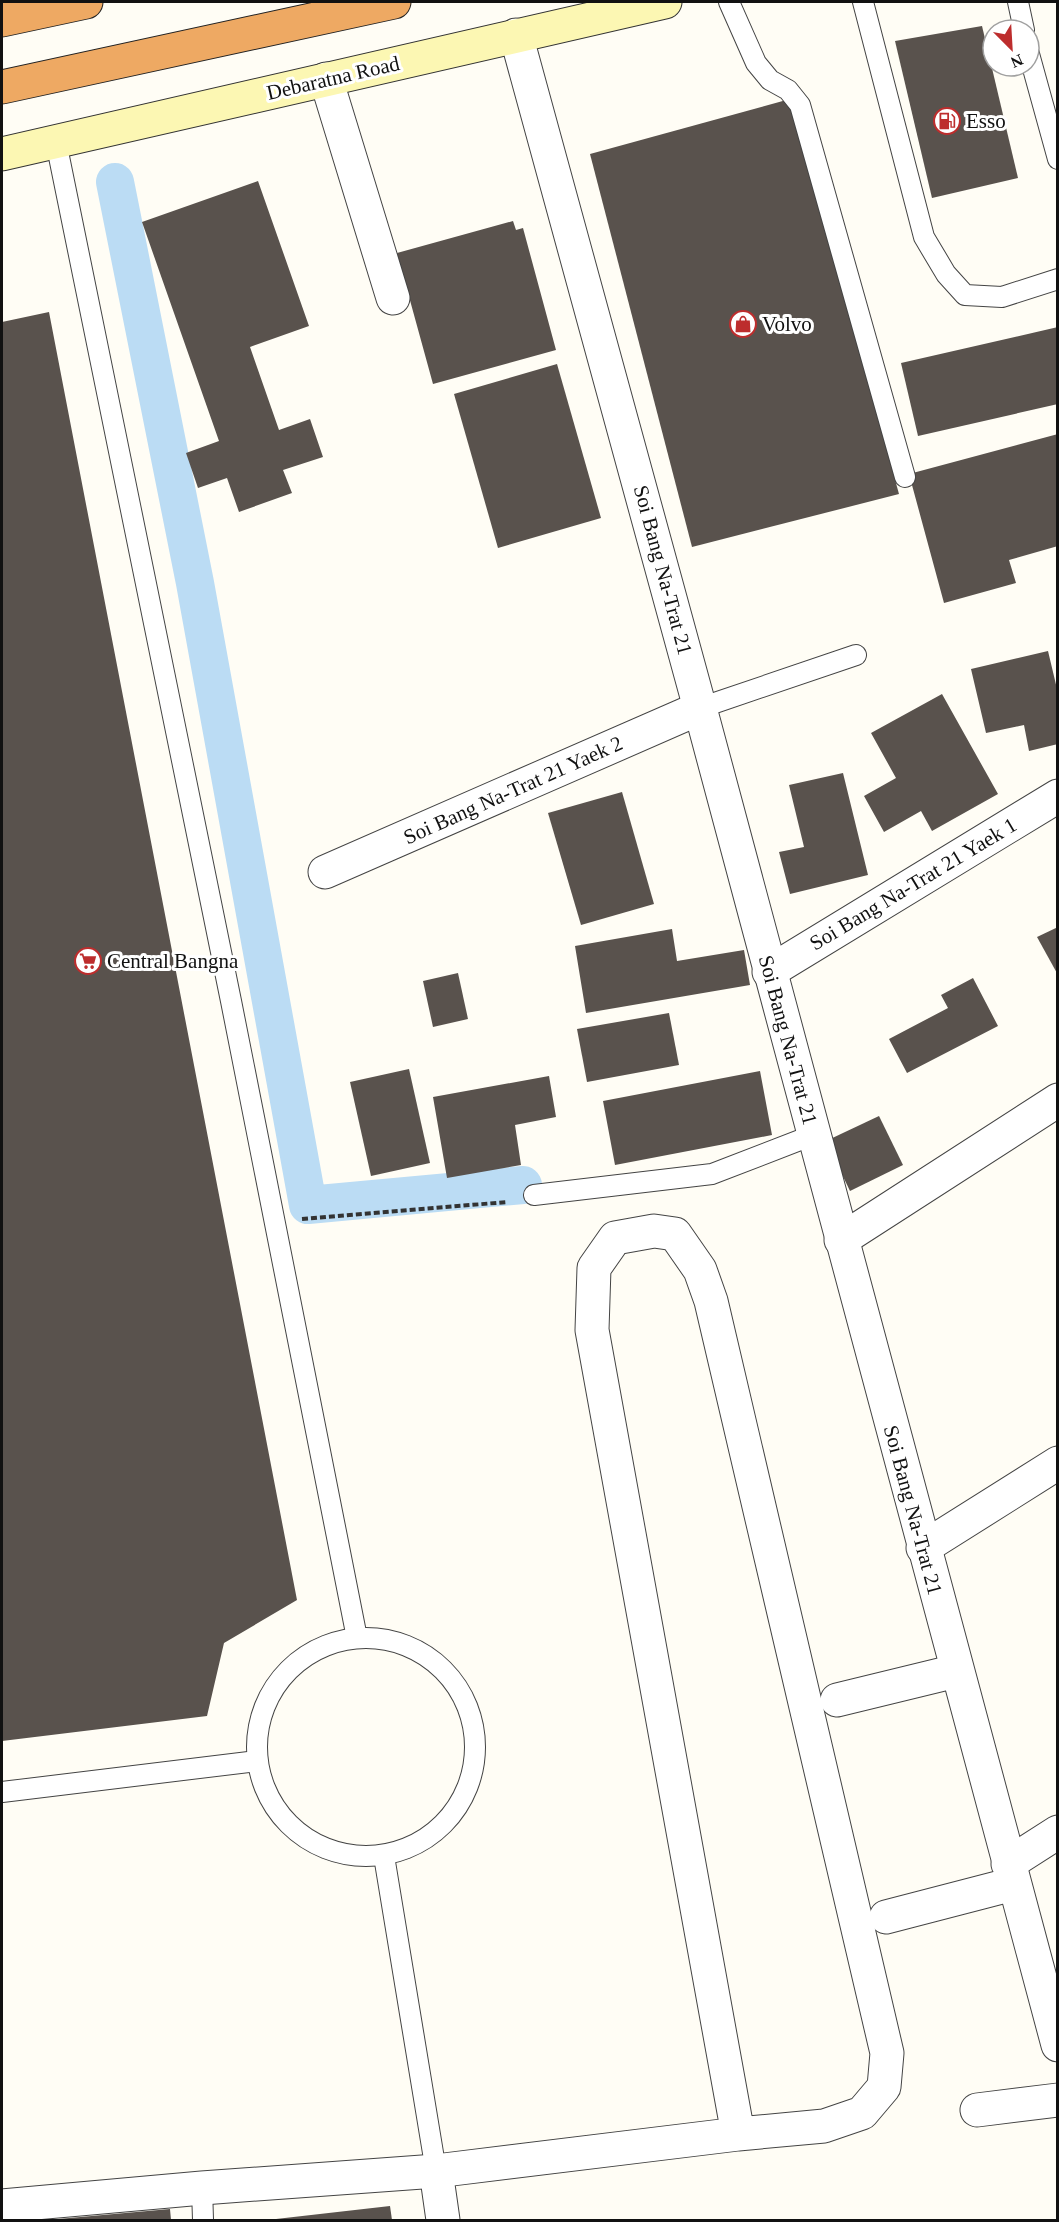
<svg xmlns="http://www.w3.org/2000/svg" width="1059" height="2222" viewBox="0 0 1059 2222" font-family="'Times New Roman',serif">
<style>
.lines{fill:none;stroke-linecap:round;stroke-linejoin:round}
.canal{stroke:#bbdcf4;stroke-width:38}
.building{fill:#59524d}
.lane-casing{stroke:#444;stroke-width:22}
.street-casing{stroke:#444;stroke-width:35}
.secondary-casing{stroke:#333;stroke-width:35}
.highway-casing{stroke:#222;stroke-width:35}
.path{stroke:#333;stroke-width:4;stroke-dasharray:6 3;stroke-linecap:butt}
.lane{stroke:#fff;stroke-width:20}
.street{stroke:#fff;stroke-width:33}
.secondary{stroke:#fcf7b3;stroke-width:33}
.highway{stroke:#eea963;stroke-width:33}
.labels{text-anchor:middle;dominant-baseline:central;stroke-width:6;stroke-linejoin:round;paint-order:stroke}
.street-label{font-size:21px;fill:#111;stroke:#fff}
.poi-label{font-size:21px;fill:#111;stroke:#fff;text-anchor:start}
</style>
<rect width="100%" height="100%" fill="#fffdf5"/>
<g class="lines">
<path class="canal" d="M115 182 195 583 308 1205 523 1185"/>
</g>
<g class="building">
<path d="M982 26 1018 178 932 198 895 41Z"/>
<path d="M790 99 899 494 692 547 590 154Z"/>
<path d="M258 181 309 326 250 347 279 430 310 419 323 457 283 470 292 493 239 512 227 478 198 488 186 453 219 441 142 222Z"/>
<path d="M513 221 516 230 523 228 556 350 433 384 397 253Z"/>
<path d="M49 312 297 1600 224 1643 207 1716 2 1741V322Z"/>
<path d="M1058 327V404L918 436 901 363Z"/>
<path d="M557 364 601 518 498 548 454 394Z"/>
<path d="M1058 434V546L1009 560 1016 583 944 603 909 474Z"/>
<path d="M1048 651 1058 693V744L1029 751 1024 725 986 733 971 669Z"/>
<path d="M942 694 998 794 932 831 921 811 884 832 864 796 896 778 871 733Z"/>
<path d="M843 773 868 875 790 894 779 852 804 847 789 785Z"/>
<path d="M622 792 654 904 581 925 548 813Z"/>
<path d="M1058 927V975L1037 937Z"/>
<path d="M672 929 677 961 744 950 750 985 586 1013 575 946Z"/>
<path d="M458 973 468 1019 433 1027 423 981Z"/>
<path d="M973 978 998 1026 907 1073 889 1039 948 1008 941 995Z"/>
<path d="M669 1013 679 1065 587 1082 577 1029Z"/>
<path d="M409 1069 430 1163 371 1176 350 1082Z"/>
<path d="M760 1071 772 1135 615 1165 603 1101Z"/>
<path d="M549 1076 556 1117 515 1125 521 1165 447 1178 433 1097Z"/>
<path d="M879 1116 903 1165 850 1191 826 1141Z"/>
<path d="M390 2206 392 2220H276V2219Z"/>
<path d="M170 2209 171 2220H58V2219Z"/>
</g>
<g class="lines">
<defs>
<g id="lane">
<path d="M729 2 756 63 770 80 788 90 800 105 905 477"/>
<path d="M863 2 924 237 946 274 965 295 1002 297 1058 279"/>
<path d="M1018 2 1024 30"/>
<path d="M1029 54 1058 159"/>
<path d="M56 142 231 1001 357 1638"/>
<path d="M700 708 856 655"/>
<path d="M534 1195 712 1174 813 1135"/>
<circle cx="366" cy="1747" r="109"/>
<path d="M2 1792 257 1761"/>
<path d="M384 1856 436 2171"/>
<path d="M202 2188 203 2220"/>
</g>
<g id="street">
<path d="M516 35 700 708 1058 2045"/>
<path d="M326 79 393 298"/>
<path d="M325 872 700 708"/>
<path d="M769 972 1058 796"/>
<path d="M841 1240 1058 1100"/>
<path d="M923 1548 1058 1463"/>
<path d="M837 1700 956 1671"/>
<path d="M1008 1864 1058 1832"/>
<path d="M886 1917 1013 1884"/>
<path d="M977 2110 1058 2100"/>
<path d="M436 2171 443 2220"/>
<path d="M2 2206 202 2188 436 2171 738 2134 824 2126 862 2113 884 2087 887 2053 711 1301 700 1270 675 1234 654 1231 615 1238 594 1268 592 1330 738 2134"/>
</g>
<path id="secondary" d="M2 154 665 2"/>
<g id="highway">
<path d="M2 20 86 2"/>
<path d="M2 87 394 2"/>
</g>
</defs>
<use href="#lane" class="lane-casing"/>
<use href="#street" class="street-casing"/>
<use href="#secondary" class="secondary-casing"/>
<use href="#highway" class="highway-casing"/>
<path class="path" d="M302 1219 507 1202"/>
<use href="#lane" class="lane"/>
<use href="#street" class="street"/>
<use href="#secondary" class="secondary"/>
<use href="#highway" class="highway"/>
</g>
<defs>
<symbol id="fuel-ring" viewBox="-11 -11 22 22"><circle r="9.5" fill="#fff" stroke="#bd2d2d" stroke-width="1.5"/><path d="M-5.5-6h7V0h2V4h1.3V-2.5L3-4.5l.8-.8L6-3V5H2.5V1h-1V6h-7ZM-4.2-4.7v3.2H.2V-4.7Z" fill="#bd2d2d"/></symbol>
<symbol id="shop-ring" viewBox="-11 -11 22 22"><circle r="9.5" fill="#fff" stroke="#bd2d2d" stroke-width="1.5"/><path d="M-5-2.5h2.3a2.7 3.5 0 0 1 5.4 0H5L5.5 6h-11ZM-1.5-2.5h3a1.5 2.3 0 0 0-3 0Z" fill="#bd2d2d"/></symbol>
<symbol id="supermarket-ring" viewBox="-11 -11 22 22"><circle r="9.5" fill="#fff" stroke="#bd2d2d" stroke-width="1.5"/><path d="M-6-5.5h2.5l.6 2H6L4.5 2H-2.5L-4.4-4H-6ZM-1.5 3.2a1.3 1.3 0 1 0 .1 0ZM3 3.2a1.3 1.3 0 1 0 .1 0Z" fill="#bd2d2d"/></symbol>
</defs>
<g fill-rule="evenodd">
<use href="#fuel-ring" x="932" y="106" width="30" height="30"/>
<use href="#shop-ring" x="728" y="309" width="30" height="30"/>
<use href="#supermarket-ring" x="73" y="946" width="30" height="30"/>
</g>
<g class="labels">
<g class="street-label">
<text transform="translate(333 78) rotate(-13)">Debaratna Road</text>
<text transform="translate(663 570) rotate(75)">Soi Bang Na-Trat 21</text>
<text transform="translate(513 790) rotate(-24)">Soi Bang Na-Trat 21 Yaek 2</text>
<text transform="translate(913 884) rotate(-31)">Soi Bang Na-Trat 21 Yaek 1</text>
<text transform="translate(788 1040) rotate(75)">Soi Bang Na-Trat 21</text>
<text transform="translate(913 1510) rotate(75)">Soi Bang Na-Trat 21</text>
</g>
<g class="poi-label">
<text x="966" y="121">Esso</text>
<text x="762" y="324">Volvo</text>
<text x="107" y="961">Central Bangna</text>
</g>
</g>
<rect width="1059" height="2222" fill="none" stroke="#111111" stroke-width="6"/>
<g transform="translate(1011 48) rotate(156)"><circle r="28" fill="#ffffff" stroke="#a0a0a0" stroke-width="1.5"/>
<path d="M0-4.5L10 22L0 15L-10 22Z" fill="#bd2d2d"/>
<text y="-9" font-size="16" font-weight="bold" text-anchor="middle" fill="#111111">N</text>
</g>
</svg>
